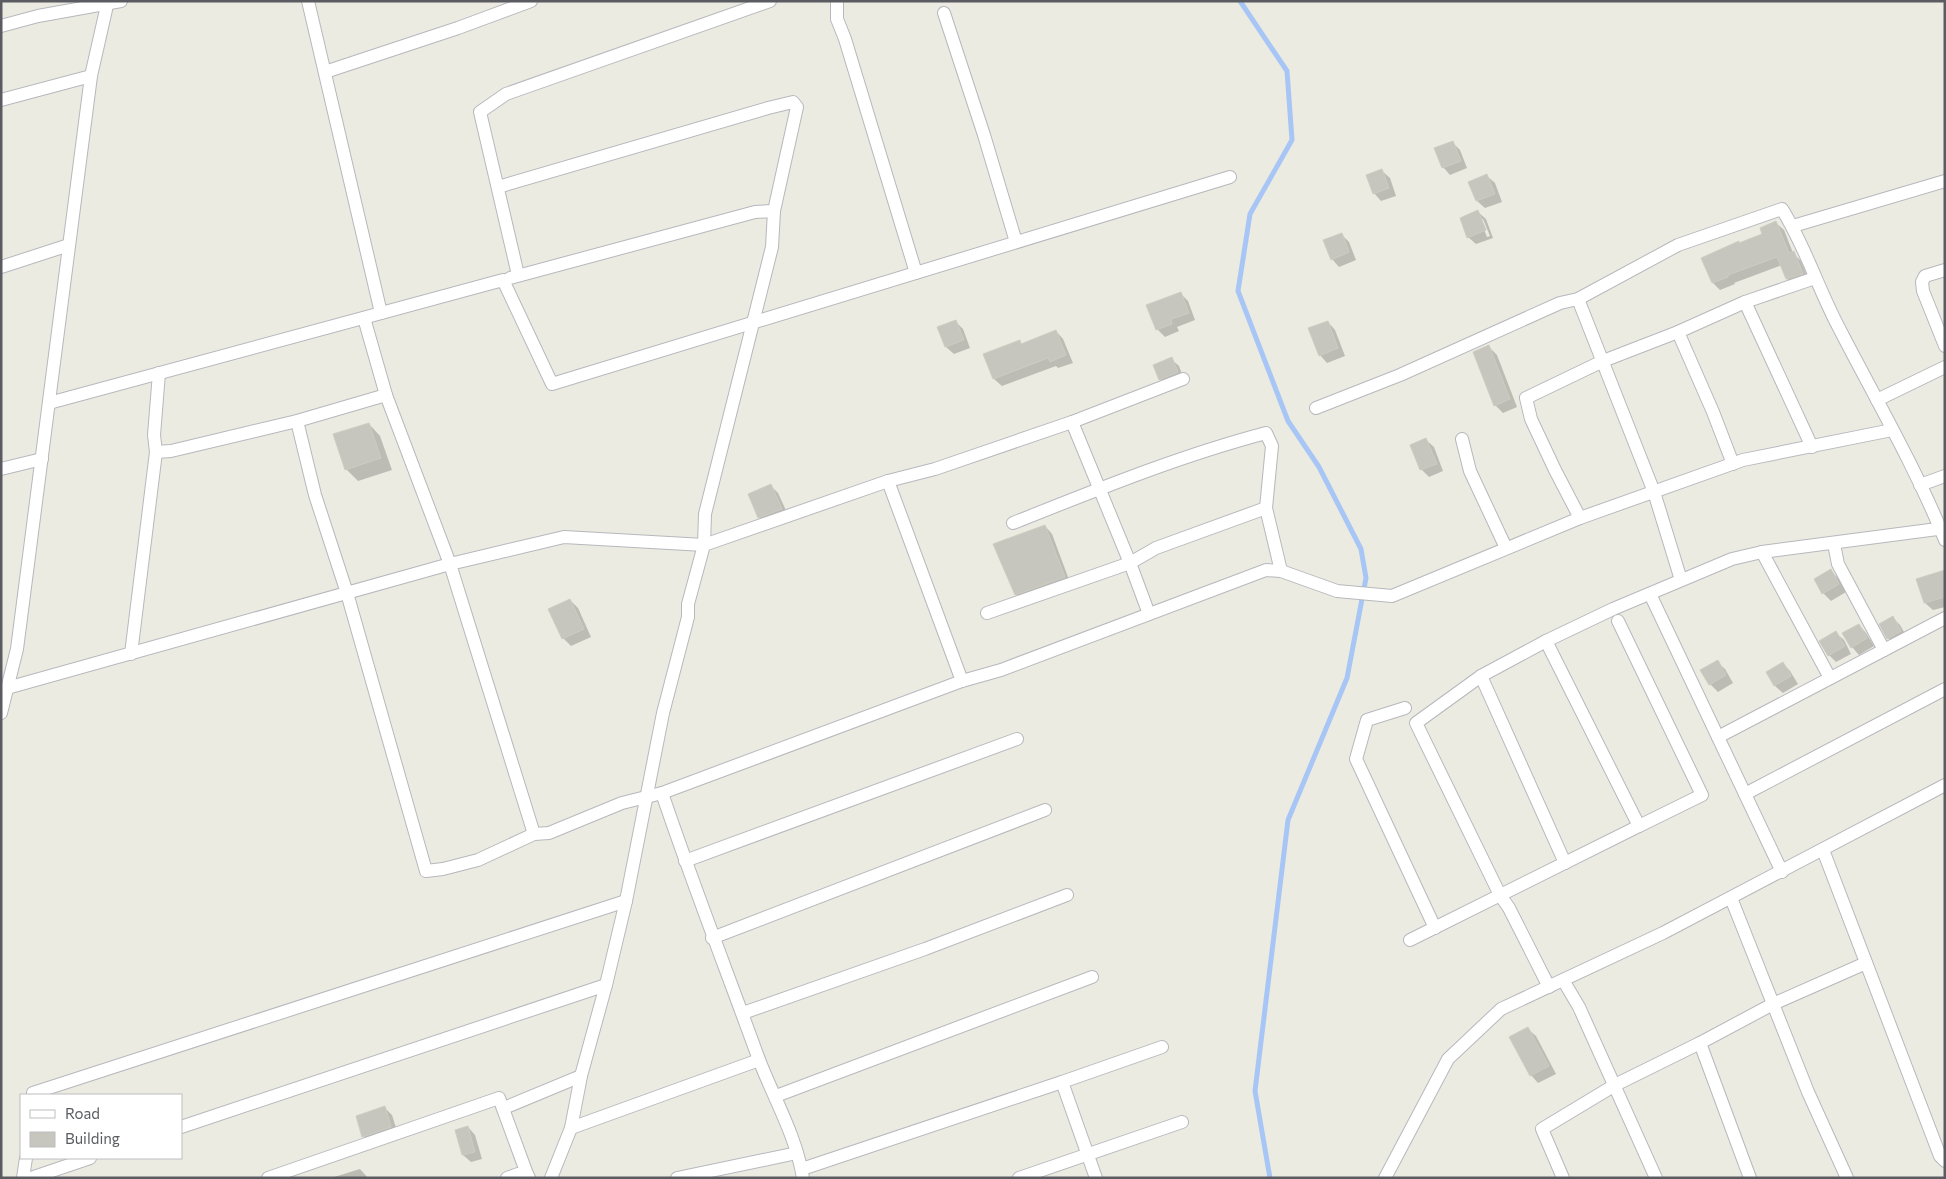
<svg xmlns="http://www.w3.org/2000/svg" width="1946" height="1179" viewBox="0 0 1946 1179" font-family="Commissioner,sans-serif">
<style>
.shadow{fill:#0003;fill-rule:evenodd}
.lines{fill:none;stroke-linecap:round;stroke-linejoin:round}
.stream{stroke:#a8c6f5;stroke-width:5}
.building{fill:#c6c5be;stroke:#cfcdc1}
.minor-casing{stroke:#b7b8bd;stroke-width:14}
.minor{stroke:#fff;stroke-width:12}
</style>
<rect width="100%" height="100%" fill="#ebebe2"/>
<g class="shadow">
<path d="M1452 142 1460 150 1467 168 1450 175 1443 167Z"/>
<path d="M1382 171 1390 178 1396 196 1381 201 1374 193Z"/>
<path d="M1487 176 1495 183 1502 202 1485 208 1477 201 1470 182Z"/>
<path d="M1478 212 1486 219 1493 238 1476 244 1468 237ZM1480 219H1483L1490 236 1487 237Z"/>
<path d="M1776 223 1784 230 1793 253 1801 261 1809 281 1795 286 1787 279 1782 265 1734 283 1735 284 1720 290 1713 283 1703 259 1764 234Z"/>
<path d="M1341 234 1349 242 1356 260 1339 267 1332 259Z"/>
<path d="M1181 294 1188 301 1195 320 1177 327 1179 331 1165 337 1157 329Z"/>
<path d="M956 322 963 329 970 348 954 354 946 347 939 328Z"/>
<path d="M1328 322 1335 330 1345 356 1327 363 1320 355Z"/>
<path d="M1056 331 1063 339 1073 363 1058 368 1056 366 1002 386 994 379 1019 342 1022 344Z"/>
<path d="M1489 347 1497 355 1517 407 1503 413 1495 405Z"/>
<path d="M1171 359 1179 366 1184 380 1168 386 1160 379Z"/>
<path d="M369 424 380 436 392 470 358 481 346 469Z"/>
<path d="M1426 440 1434 447 1443 471 1429 477 1421 469Z"/>
<path d="M770 485 778 493 789 517 767 524 759 517Z"/>
<path d="M1045 526 1052 534 1071 585 1023 602 1016 594Z"/>
<path d="M1831 571 1838 578 1846 592 1831 601 1823 593Z"/>
<path d="M1945 571V607L1933 610 1925 603 1918 580Z"/>
<path d="M570 600 578 608 591 637 571 646 563 638Z"/>
<path d="M1893 618 1900 625 1908 639 1896 646 1888 638 1881 625Z"/>
<path d="M1859 625 1866 633 1874 646 1859 655 1852 647Z"/>
<path d="M1836 633 1844 640 1851 654 1836 662 1829 655Z"/>
<path d="M1717 662 1725 669 1733 683 1718 692 1710 684Z"/>
<path d="M1783 663 1790 671 1798 684 1783 693 1775 686 1768 672Z"/>
<path d="M1528 1029 1536 1036 1556 1074 1538 1083 1531 1075Z"/>
<path d="M385 1108 392 1115 398 1134 370 1144 363 1136Z"/>
<path d="M468 1127 475 1135 482 1159 471 1162 463 1155Z"/>
<path d="M360 1169 368 1178H331Z"/>
</g>
<g class="lines">
<path class="stream" d="M1240 1 1287 71 1292 140 1250 214 1238 291 1288 421 1319 467 1361 549 1366 578 1347 678 1288 820 1255 1091 1270 1178"/>
</g>
<g class="building">
<path d="M1453 141 1461 161 1442 168 1434 148Z"/>
<path d="M1382 169 1389 188 1373 194 1366 175Z"/>
<path d="M1487 174 1495 194 1476 201 1468 182Z"/>
<path d="M1478 210 1486 230 1467 238 1460 218Z"/>
<path d="M1776 221 1789 253 1794 251 1803 274 1786 279 1777 257 1728 275V277L1712 283 1701 258 1739 241V243L1762 234 1760 228Z"/>
<path d="M1342 233 1349 252 1331 260 1323 240Z"/>
<path d="M1181 292 1189 313 1171 319 1172 324 1156 330 1146 305Z"/>
<path d="M956 320 964 340 945 347 937 327Z"/>
<path d="M1328 321 1338 348 1319 356 1308 328Z"/>
<path d="M1056 330 1066 355 1050 362 1048 358 993 379 983 354 1020 340 1021 344Z"/>
<path d="M1489 345 1510 399 1494 406 1473 352Z"/>
<path d="M1172 357 1178 372 1159 380 1153 365Z"/>
<path d="M369 423 381 458 345 470 333 434Z"/>
<path d="M1426 438 1437 464 1420 470 1410 445Z"/>
<path d="M771 484 782 509 758 518 748 494Z"/>
<path d="M1045 525 1065 577 1015 595 993 544Z"/>
<path d="M1831 569 1839 584 1822 594 1814 579Z"/>
<path d="M1945 570V597L1924 603 1916 579Z"/>
<path d="M570 599 584 629 562 639 548 609Z"/>
<path d="M1893 616 1901 631 1887 639 1879 624Z"/>
<path d="M1859 624 1867 638 1851 648 1842 633Z"/>
<path d="M1836 631 1845 646 1828 656 1819 641Z"/>
<path d="M1718 660 1726 675 1709 685 1700 670Z"/>
<path d="M1783 662 1791 676 1774 686 1766 672Z"/>
<path d="M1528 1027 1549 1066 1530 1076 1509 1037Z"/>
<path d="M385 1106 391 1127 362 1137 356 1116Z"/>
<path d="M468 1126 475 1152 462 1155 455 1130Z"/>
</g>
<g class="lines">
<defs>
<g id="minor">
<path d="M308 1 381 313"/>
<path d="M837 1V19L845 39 916 273"/>
<path d="M944 13 984 135 1016 242"/>
<path d="M1 26 38 16 121 1"/>
<path d="M325 72 458 28 531 1"/>
<path d="M1 100 91 76"/>
<path d="M498 187 768 108 793 102 797 107 774 211 772 247 705 514 704 545 688 604V617L663 713 626 901 606 985 581 1076 571 1128 551 1178"/>
<path d="M1793 226 1945 181"/>
<path d="M1 267 69 245"/>
<path d="M1945 270 1925 276 1922 282 1923 291 1945 346"/>
<path d="M518 275 480 112 506 94 770 1"/>
<path d="M510 278 755 212 774 211"/>
<path d="M1578 299 1654 492 1681 580"/>
<path d="M1745 302 1812 447"/>
<path d="M364 318 386 395 450 564 534 834"/>
<path d="M1678 332 1713 412 1733 464"/>
<path d="M1877 400 1945 367"/>
<path d="M49 403 503 280 552 384 1230 177"/>
<path d="M1316 408 1400 375 1560 303 1578 299 1678 245 1782 209C1805 246 1818 288 1838 326 1874 396 1915 466 1945 540"/>
<path d="M297 421 315 495 347 593 426 871 443 869 478 860 534 834 549 833 622 803 662 793 962 681 1001 670 1266 570 1281 571 1337 591 1392 596 1580 518 1743 460 1892 430"/>
<path d="M1462 439 1470 471 1506 548"/>
<path d="M156 452 171 451 297 421 386 395"/>
<path d="M1 469 42 459"/>
<path d="M888 481 962 681"/>
<path d="M1920 485 1945 476"/>
<path d="M1580 518 1555 470 1531 419 1526 398 1603 361 1678 332 1745 302 1815 278"/>
<path d="M1013 523C1096 490 1179 456 1266 433L1272 446 1266 508 1281 571"/>
<path d="M1834 544 1838 564 1884 650"/>
<path d="M1762 552 1945 528"/>
<path d="M1650 594 1782 872"/>
<path d="M987 613 1130 563 1072 422"/>
<path d="M1149 614 1130 563 1156 548 1266 508"/>
<path d="M1618 621 1702 795 1639 826"/>
<path d="M131 654 156 452 154 435 159 373"/>
<path d="M1481 676 1565 863"/>
<path d="M7 688 450 564 564 537 704 545 888 481 935 469 1072 422 1183 379"/>
<path d="M1405 708 1367 720 1356 759 1435 928"/>
<path d="M1 713 17 649 91 76 108 1"/>
<path d="M1718 737 1945 618"/>
<path d="M662 793C692 882 726 969 758 1057 773 1097 796 1135 803 1178"/>
<path d="M1745 794 1945 689"/>
<path d="M1823 850 1940 1156 1945 1161"/>
<path d="M685 861 1017 739"/>
<path d="M1731 898 1808 1092 1847 1178"/>
<path d="M712 938 1045 810"/>
<path d="M1410 940 1639 826 1546 641"/>
<path d="M1563 980 1579 1007 1656 1178"/>
<path d="M1549 987 1509 908 1500 895 1416 723 1481 676 1546 641 1613 609 1732 559 1762 552 1830 678"/>
<path d="M743 1013 925 949 1067 895"/>
<path d="M1700 1043 1773 1004 1866 963"/>
<path d="M33 1095V1093L626 901"/>
<path d="M776 1096 1092 977"/>
<path d="M504 1108 581 1076"/>
<path d="M181 1127 606 985"/>
<path d="M571 1128 759 1060"/>
<path d="M802 1169 1062 1082"/>
<path d="M23 1178 26 1158"/>
<path d="M31 1178 90 1158"/>
<path d="M268 1178 499 1098 527 1174"/>
<path d="M507 1178 518 1174H527L529 1178"/>
<path d="M677 1178 797 1153"/>
<path d="M1019 1178 1182 1122"/>
<path d="M1096 1178 1062 1082 1162 1047"/>
<path d="M1385 1178 1448 1059 1501 1009 1663 933 1945 785"/>
<path d="M1563 1178 1542 1129 1615 1085 1700 1043 1750 1178"/>
</g>
</defs>
<use href="#minor" class="minor-casing"/>
<use href="#minor" class="minor"/>
</g>
<rect width="1946" height="1179" fill="none" stroke="#5a5c61" stroke-width="5"/>
<rect x="20" y="1094" width="162" height="65" fill="#ffffff" stroke="#bdbec0"/>
<rect x="30" y="1110" width="25" height="8" fill="#ffffff" stroke="#bdbec0"/>
<text x="65" y="1119" font-size="15" fill="#5a5c61">Road</text>
<rect x="30" y="1132" width="25" height="15" fill="#c6c5be" stroke="#bdbec0"/>
<text x="65" y="1144" font-size="15" fill="#5a5c61">Building</text>
</svg>
